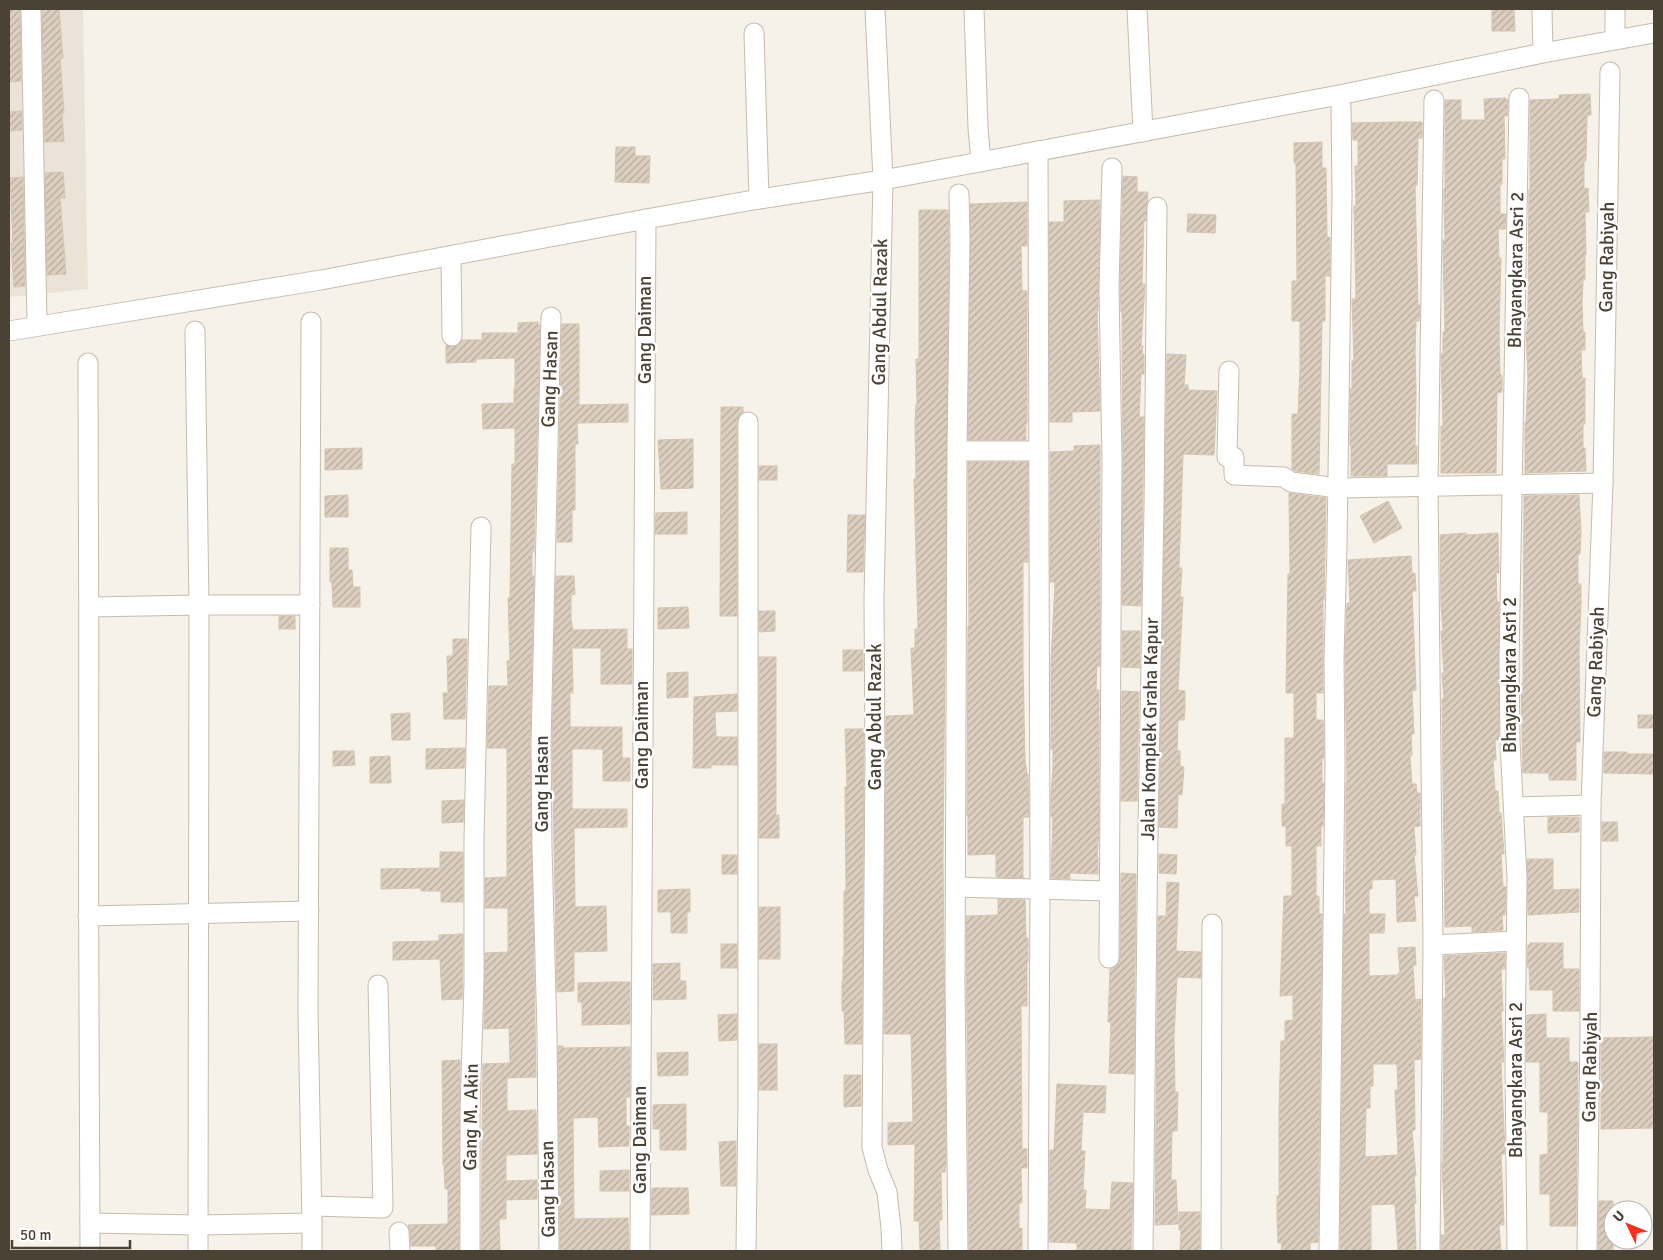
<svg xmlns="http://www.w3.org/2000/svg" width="1663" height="1260" viewBox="0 0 1663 1260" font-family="Signika,sans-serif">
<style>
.residential{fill:#ebe3d7}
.building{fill:url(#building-hatch);stroke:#d5c4af;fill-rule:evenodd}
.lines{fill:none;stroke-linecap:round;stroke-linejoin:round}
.minor-casing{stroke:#c6bcad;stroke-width:21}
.minor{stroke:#fff;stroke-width:19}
.labels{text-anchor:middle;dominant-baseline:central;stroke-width:5;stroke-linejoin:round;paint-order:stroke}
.street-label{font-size:19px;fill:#4b4236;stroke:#fff}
</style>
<defs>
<pattern id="building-hatch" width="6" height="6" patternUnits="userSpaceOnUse" patternTransform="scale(1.25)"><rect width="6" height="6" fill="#dccfc0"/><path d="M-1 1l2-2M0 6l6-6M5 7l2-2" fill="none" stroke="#b4aa9d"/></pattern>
</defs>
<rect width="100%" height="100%" fill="#f6f1e9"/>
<path class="residential" d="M9 9H83L88 289 9 297Z"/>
<g class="building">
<path d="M9 9H20L21 81 9 82Z"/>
<path d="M42 9H59L63 58H60L64 113H62L64 141 45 142Z"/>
<path d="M1492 9H1514L1515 31H1492Z"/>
<path d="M1590 94 1591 115H1587L1586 161H1584V189L1588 188 1589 212H1585L1586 255H1585V280H1583L1582 302 1583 332H1585V350H1581L1582 378H1585V424H1583V448H1585L1586 471 1525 473V423H1526L1528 379 1526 332H1527L1528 305 1529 189H1530V100L1559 99V95Z"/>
<path d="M1506 98V100H1508L1507 116H1504L1505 159H1502V184H1500V214H1506L1505 229H1498L1499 258H1501L1499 329 1500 375H1502V392L1497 393 1496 473H1441V426H1443L1441 354H1443V332H1445L1443 255V240H1445L1444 206V189H1445V100H1461V120H1485L1484 99Z"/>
<path d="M22 111V130L9 131V112Z"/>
<path d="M1396 122H1422V138H1418L1417 185H1415L1418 305H1420L1419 321H1416L1415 350 1416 393 1415 446H1417V464H1387V476H1351V446H1350V389H1352V361L1354 360 1352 299H1356L1354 206H1356L1355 166H1358V140H1353L1352 123Z"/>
<path d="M1322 142V168H1326L1327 238 1330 237V276H1325V321H1322L1319 474 1295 471 1292 469V414H1298L1300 369V321H1292V281H1297L1296 163H1294V143Z"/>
<path d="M616 147H635V156H650L649 183 615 182Z"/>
<path d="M63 172 65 198H60L66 274 47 275 45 173Z"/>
<path d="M1123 176 1137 177V192H1148L1146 221H1144L1142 284H1145L1141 346H1143L1142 354H1144V374H1141L1139 417H1144L1141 606 1122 605 1123 462 1122 312H1121L1120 288Z"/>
<path d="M23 177 25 286 14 287 11 243H13L10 178Z"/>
<path d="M1100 200 1098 311H1097L1100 411 1072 412V422H1050L1049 222H1064V201Z"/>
<path d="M1027 202V246H1021L1022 291H1027V423H1026V440H968L970 204Z"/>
<path d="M919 210H948L949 237 943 859 946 1160 945 1172H941L942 1220H939L940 1251H920L919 1221H914L915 1144 888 1145V1123L913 1122 911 1034H884L886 716 914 715 911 648H915V629H918L914 479H916L915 423 916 404H917L916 359H919Z"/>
<path d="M1188 214 1216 215 1215 233 1187 232Z"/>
<path d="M538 322V325H540L534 552H532V576H534L530 744 536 1077 507 1078V1111L536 1110 537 1154 506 1155V1181L537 1180V1199L506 1200V1219H499L500 1251H481L483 1064 510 1063 509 1028 484 1029 485 953 508 952V908H485V878L507 877V748H487L489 686H508L507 661H510L508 598H510L512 464H515V428L483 429 482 404 514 403V388H515V358L476 359V362L446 363V345L453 347 458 345 462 340H482V333H518V323Z"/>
<path d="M562 324H579V405L628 404V422L577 423 578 444H575V510H572V542H557Z"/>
<path d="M1167 354 1186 355 1184 385H1188V390L1217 391 1214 455 1183 454 1179 568H1182L1180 597H1183L1178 690 1185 691V706L1184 720H1178L1177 751H1180V766L1184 767 1182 795 1178 794 1177 828 1159 827Z"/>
<path d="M721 407H743V412L739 416 737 422V616H720Z"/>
<path d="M693 439V488L661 489 658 440Z"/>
<path d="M1100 445V666H1097L1096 690H1099V830L1097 857H1098V874L1070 873V879L1051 878 1053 819 1051 816V795L1053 767V749H1051V662L1055 582H1050V452L1074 451V446Z"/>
<path d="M362 448V469L325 470V449Z"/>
<path d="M968 462H1028V562H1023V667L1025 760 1027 774H1028L1029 817H1023V878L996 877V854L968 855V816H967L968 626H969Z"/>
<rect x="759" y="466" width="18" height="14"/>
<path d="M1289 493 1326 498 1324 600H1323V693H1316V720H1323L1324 758H1322V783H1324L1323 826H1321V846H1316V896H1319V914H1322L1318 1242 1310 1243V1251H1281L1282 1243H1278L1277 1219V1196H1279V1108L1281 1041H1285V1021L1293 1020V995L1280 996 1284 896H1292V846H1286V826H1282V804H1285V738H1294V693H1286L1288 574H1290Z"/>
<path d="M348 495V517H325V496Z"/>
<path d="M1579 495 1581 532 1580 554H1578V584H1581V605L1579 650 1580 742H1576V780H1549V773H1523L1521 684H1523L1524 496Z"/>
<path d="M1388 501 1402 528 1374 543 1360 516Z"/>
<path d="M687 512V534H655L656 513Z"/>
<path d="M848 515H865L863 572H847Z"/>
<path d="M1466 533V535L1498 533 1499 573H1496L1497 602H1499V740H1495L1496 760H1493L1495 791H1498L1499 813H1501L1504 854H1501L1503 887H1506L1505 915H1502L1503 930 1472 932V926L1445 927 1442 699H1444L1442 673H1444L1441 631H1443L1441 606 1440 535Z"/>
<path d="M330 548H348V570H352L353 587H360V607H333L332 582H330Z"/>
<path d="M1411 556 1412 574 1415 573 1416 591H1412L1416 690 1412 691 1414 734H1411L1412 755 1410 756 1412 784H1416L1417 793H1420V826L1414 827 1416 855H1414L1418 896H1414L1416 921 1397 922 1396 879 1372 880V889H1369V914H1385L1384 933H1369V976L1398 975V973H1400L1398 948 1415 947 1416 965H1413L1415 1000 1421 999V1059L1414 1060 1415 1130H1412L1416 1176H1414L1416 1203H1414L1416 1249 1398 1250 1395 1204 1371 1205V1251H1340L1344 914H1346L1345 872H1346V783H1347L1345 659 1347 603H1350L1348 560ZM1373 1064H1397L1398 1090H1395L1398 1155 1365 1157 1366 1108H1370V1086H1373Z"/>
<path d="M556 576H574L575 594 571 595V619L573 630 627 629V649H632V684H601V648H572L573 693H570V727H622V758H630V781H603V749H572V809H627V827L574 828 575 907 606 906 607 951 574 952V991L557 992 552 744Z"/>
<path d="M688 607 689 628 658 629V608Z"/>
<path d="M759 611H775V631L759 632Z"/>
<rect x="279" y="616" width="16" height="13"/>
<path d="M1122 631H1140V668L1122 667Z"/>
<path d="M453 639H467L465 719H444L443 693H448L447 656H453Z"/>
<rect x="843" y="650" width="20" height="21"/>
<path d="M759 657H776V816L779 815V838H759Z"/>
<path d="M688 672V697L667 698V673Z"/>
<path d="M1122 691 1139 692 1137 801H1121Z"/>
<path d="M737 694V711L715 712 716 737H737V765H711V768H693L694 697Z"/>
<path d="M410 713V740H392L391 714Z"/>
<rect x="1638" y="715" width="16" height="13"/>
<path d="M845 729H864L862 1044H845L844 1011H842V981H843V957H844V891H846L845 787H847Z"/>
<path d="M465 748 464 768 426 769V749Z"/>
<path d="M333 751H354L355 765 333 766Z"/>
<path d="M1604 752H1627V754H1654V774L1604 773Z"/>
<path d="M390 756 391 783H370V757Z"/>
<path d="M464 800 463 822 442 823V801Z"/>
<path d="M1548 817H1579V832L1548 833Z"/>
<path d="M1602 822H1617L1618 841H1602Z"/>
<path d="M440 852H463V902H441V891H421V888L381 889V869L440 868Z"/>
<path d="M1159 854 1177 855 1176 874 1159 873Z"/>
<rect x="722" y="855" width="15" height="19"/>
<path d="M1527 859H1553V890L1579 889V912L1528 915Z"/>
<path d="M1121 873 1136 874 1134 1074 1109 1073 1111 1022H1108L1110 969 1118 964 1120 958Z"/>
<path d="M1167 882 1179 883 1176 951 1201 952V978L1177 977 1174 1037 1175 1092H1178L1177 1131H1172L1171 1180H1176L1178 1224 1155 1225 1158 916H1166Z"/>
<path d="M690 889V912H687V933H671V912H658V890Z"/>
<path d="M998 899 1025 900 1026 938H1028V962H1027V1006H1021L1022 1149H1027V1168H1021L1022 1203H1019V1229L1022 1228V1250H969L966 916 998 915Z"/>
<rect x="759" y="907" width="21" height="52"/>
<path d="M463 934 462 999 442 1000 440 959 393 960V942L439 941V935Z"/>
<path d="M1530 943H1563V969H1579V1011H1553V990H1530L1529 967H1527L1528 945H1530Z"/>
<rect x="721" y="944" width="16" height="24"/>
<path d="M1505 953V969H1501L1503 1011H1501L1504 1062H1501L1505 1154H1501L1504 1225H1499L1501 1251H1474V1249L1441 1250V1235H1445L1442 1162H1443L1444 998H1446L1444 956Z"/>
<path d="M680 963V981H686V999L653 1000V964Z"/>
<path d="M612 982H630V1024L582 1025V1002H578V983Z"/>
<path d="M737 1014V1040L719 1041 718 1015Z"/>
<path d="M1546 1014V1038H1569V1062H1578L1576 1226H1550V1194H1540V1155L1548 1154V1112H1540V1062H1526L1527 1015Z"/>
<path d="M1654 1037V1128L1601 1129V1038Z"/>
<rect x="759" y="1044" width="18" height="46"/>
<path d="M558 1046H563V1048L630 1047V1097H626V1126H629V1146L599 1147 598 1117 573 1118 574 1219 628 1218 629 1251H560Z"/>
<path d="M688 1052V1075L658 1076 657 1053Z"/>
<path d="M460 1060 459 1251H436V1246H411L410 1231 408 1225 448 1224V1189H445L444 1165H443L442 1061Z"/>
<path d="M844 1075H861V1106L844 1107Z"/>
<path d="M1057 1084 1106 1086 1105 1113 1083 1112 1081 1151H1085L1083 1190H1086L1085 1209 1110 1210 1112 1182 1133 1183 1131 1251H1077V1243L1049 1242 1050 1150H1054Z"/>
<path d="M686 1104V1150H660V1129H653V1105Z"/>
<path d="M736 1141V1186H721L719 1142Z"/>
<path d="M629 1170V1191H600V1171Z"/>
<path d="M652 1188H688L689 1214 651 1215Z"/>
<path d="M1599 1201H1613V1251H1598Z"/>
<path d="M1179 1212H1200V1251H1180L1181 1230H1179Z"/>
</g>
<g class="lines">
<defs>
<g id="minor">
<path d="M31 9 37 325"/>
<path d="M875 9 883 180 874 599 875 756 872 1147 878 1170 887 1192 891 1228 892 1251"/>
<path d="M974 9 978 128 981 162"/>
<path d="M1137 9 1143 132"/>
<path d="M1542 9 1543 53"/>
<path d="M1615 9V40"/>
<path d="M754 33 759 199"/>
<path d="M451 256 452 336"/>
<path d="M9 331 321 280 646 219 759 199 883 180 1339 95 1543 53 1654 33"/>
<path d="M195 331 199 605 198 1251"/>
<path d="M88 363C90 659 87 955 90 1251"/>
<path d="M1229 371 1227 457H1234V475L1284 477 1291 482 1338 488 1603 483"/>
<path d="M957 451H1039"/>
<path d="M90 607 199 605H310"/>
<path d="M1514 807 1591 805"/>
<path d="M956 887 1108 891"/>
<path d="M88 916 309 911"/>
<path d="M1433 945 1516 941"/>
<path d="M1109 958 1112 462 1109 288 1112 168"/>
<path d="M312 1206 383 1208 378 985"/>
<path d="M90 1223 197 1225 312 1223 308 1012 311 322"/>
<path d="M312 1223V1251"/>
<path d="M399 1232 400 1251"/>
<path d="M470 1251V1111L474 982V839L481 527"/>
<path d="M549 1251 547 1033 542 848 541 744 551 317"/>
<path d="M640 1251 646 219"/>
<path d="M746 1251 748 1101V422"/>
<path d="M958 1251 955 983 957 451 960 237 959 194"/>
<path d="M1038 1251 1040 888 1038 151"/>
<path d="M1143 1251 1148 828 1154 507 1157 207"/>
<path d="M1211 1251 1212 924"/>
<path d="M1329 1251 1335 765 1334 659 1337 544 1342 195 1341 106"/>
<path d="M1430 1251 1433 945 1428 487 1434 100"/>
<path d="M1517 1251 1515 1067 1517 878 1510 742 1509 663 1519 98"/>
<path d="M1587 1251 1590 1031 1591 805 1603 483 1610 72"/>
</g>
</defs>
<use href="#minor" class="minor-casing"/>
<use href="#minor" class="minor"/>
</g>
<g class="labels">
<g class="street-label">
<text transform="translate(1607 257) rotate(-89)">Gang Rabiyah</text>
<text transform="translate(1516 270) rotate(-89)">Bhayangkara Asri 2</text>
<text transform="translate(880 312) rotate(-89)">Gang Abdul Razak</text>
<text transform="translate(645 330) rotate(-90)">Gang Daiman</text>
<text transform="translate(550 379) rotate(-88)">Gang Hasan</text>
<text transform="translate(1596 662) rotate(-88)">Gang Rabiyah</text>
<text transform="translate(1510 675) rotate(-90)">Bhayangkara Asri 2</text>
<text transform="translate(875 717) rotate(-90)">Gang Abdul Razak</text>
<text transform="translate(1150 729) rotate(-89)">Jalan Komplek Graha Kapur</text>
<text transform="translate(642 735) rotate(-90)">Gang Daiman</text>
<text transform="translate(542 784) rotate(-90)">Gang Hasan</text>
<text transform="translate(1590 1067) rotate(-89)">Gang Rabiyah</text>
<text transform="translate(1516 1080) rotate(-90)">Bhayangkara Asri 2</text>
<text transform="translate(471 1117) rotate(-89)">Gang M. Akin</text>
<text transform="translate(640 1140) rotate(-90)">Gang Daiman</text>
<text transform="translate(548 1189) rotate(-91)">Gang Hasan</text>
</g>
</g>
<rect width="1663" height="1260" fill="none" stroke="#4b4236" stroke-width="20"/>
<g transform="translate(1628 1225) rotate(313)"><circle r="24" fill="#ffffff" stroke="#b7b3af"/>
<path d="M0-4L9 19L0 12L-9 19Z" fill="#ff2c17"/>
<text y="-8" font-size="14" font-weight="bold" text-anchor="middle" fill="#4b4236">U</text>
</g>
<path d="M12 1240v8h118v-8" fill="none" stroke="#4b4236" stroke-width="2.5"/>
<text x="20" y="1240" font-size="15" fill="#4b4236" stroke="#ffffff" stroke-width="4" paint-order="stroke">50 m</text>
</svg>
